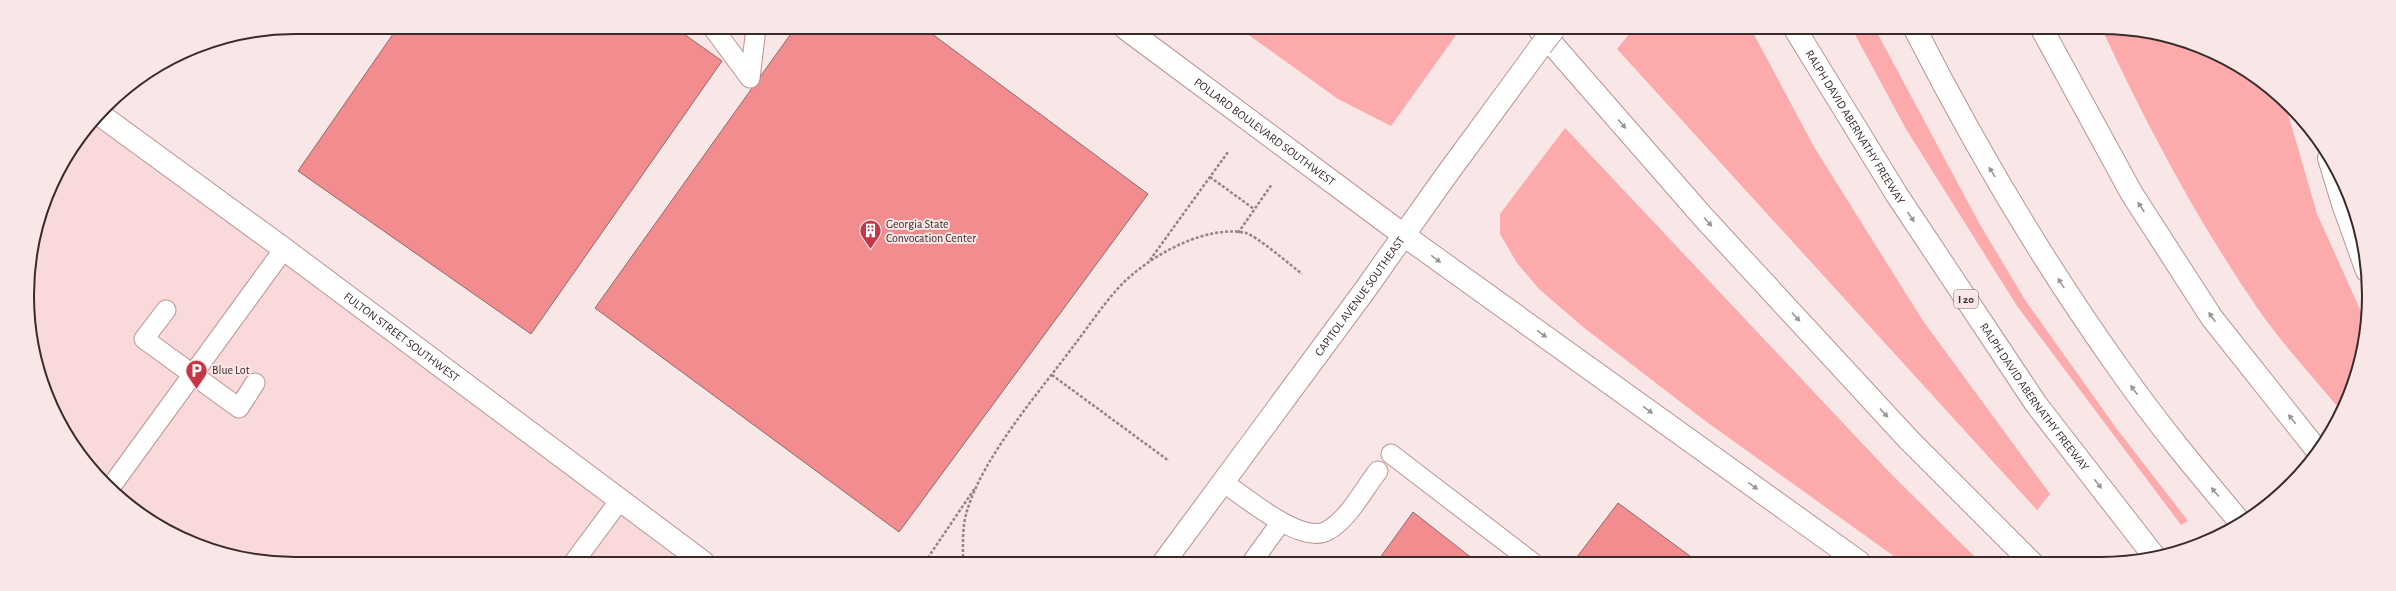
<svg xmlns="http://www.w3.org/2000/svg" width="2396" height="591" viewBox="0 0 2396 591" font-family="'Alegreya Sans',sans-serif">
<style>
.built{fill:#f9d9d9}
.green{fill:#fcaaab}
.building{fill:#f38c8e;stroke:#8e6968}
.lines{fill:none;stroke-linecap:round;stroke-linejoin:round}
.service-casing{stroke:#bb9393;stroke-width:21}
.tertiary-casing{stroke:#bb9393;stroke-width:24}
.secondary-casing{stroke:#bb9393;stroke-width:24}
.motorway-casing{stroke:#bb9393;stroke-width:24}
.path{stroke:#948484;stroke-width:2.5;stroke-dasharray:3 2;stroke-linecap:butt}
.service{stroke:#fff;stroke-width:19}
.tertiary{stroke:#fff;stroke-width:22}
.secondary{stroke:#fff;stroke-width:22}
.motorway{stroke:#fff;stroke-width:22}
.secondary-bridge-casing{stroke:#bb9393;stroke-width:24;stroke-linecap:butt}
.secondary-bridge{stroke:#fff;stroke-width:22}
.oneway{fill:#9c9494}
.labels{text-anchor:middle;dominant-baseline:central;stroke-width:4;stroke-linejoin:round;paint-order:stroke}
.shield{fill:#f9e7e7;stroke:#736363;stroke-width:1}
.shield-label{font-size:11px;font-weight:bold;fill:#3a2a2a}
.street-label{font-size:12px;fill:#3a2a2a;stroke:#f9e7e7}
.poi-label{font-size:12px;fill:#3a2a2a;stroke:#f9e7e7;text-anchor:start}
.rim{fill:none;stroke:#3a2a2a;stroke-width:2}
</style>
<rect width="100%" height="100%" fill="#f9e7e7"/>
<path class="built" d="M102 111 704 562H260L209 550 161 528 119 498 83 459 55 414 36 365 28 278 36 226 55 177 82 132Z"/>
<g class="green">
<path d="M1239 28H1461L1391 126 1338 99Z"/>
<path d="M1633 29H1751L1814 147 1923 321 2050 494 2037 510 1617 49Z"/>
<path d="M1852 29H1875L1979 223 2025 300 2116 428 2188 521 2181 525 2017 306 1906 129Z"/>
<path d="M2102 29H2136L2187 41 2235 63 2284 100 2317 214 2367 325 2342 412C2314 378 2283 345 2258 309 2197 220 2147 126 2102 29Z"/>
<path d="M1565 128 1891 474 1980 562H1902L1704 420 1583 327 1539 289 1517 263 1500 234V214Z"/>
</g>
<g class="building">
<path d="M398 27H674L722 61 531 334 298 171Z"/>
<path d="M795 28H924L1148 194 899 532 595 308Z"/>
<path d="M1618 503 1698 562 1574 561Z"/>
<path d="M1413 512 1464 552 1477 562H1377Z"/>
</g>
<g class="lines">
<defs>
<g id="service">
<path d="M713 28 750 78 756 28"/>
<path d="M166 310 144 339 239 408 255 383"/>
<path d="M1391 454 1532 562"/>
<path d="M1223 482C1244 496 1301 545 1327 531 1349 519 1363 490 1378 471"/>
<path d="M110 488 284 249"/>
<path d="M574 562 620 500"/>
<path d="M1252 562 1281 522"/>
</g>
<g id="tertiary">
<path id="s1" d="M1125 28 1405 236"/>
</g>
<g id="secondary">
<path id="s2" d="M99 114 284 249 703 562"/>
<path id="s3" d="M1164 562 1365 290 1442 181 1541 46"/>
</g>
<g id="motorway">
<path d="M1539 29 1704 218 1909 440 2031 562"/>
<path id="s4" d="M1795 29 1897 195 2036 404 2154 556"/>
<path d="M1915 29C1975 147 2043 262 2120 370 2157 423 2198 472 2240 522"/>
<path d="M2042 29 2132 194 2212 318 2316 449"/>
<path d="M2329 158 2343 204 2367 271"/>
<path d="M1405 236 1859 562"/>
</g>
</defs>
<use href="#service" class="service-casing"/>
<use href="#tertiary" class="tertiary-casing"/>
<use href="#secondary" class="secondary-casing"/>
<use href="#motorway" class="motorway-casing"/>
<g class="path">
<path d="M1210 177 1254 209"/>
<path d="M1238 233 1272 184"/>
<path d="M1150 260 1228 152"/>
<path d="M1052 375 1169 461"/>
<path d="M925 562 975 488"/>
<path d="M963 562C963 545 962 526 967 511 983 456 1041 390 1075 344 1092 322 1111 292 1133 274 1160 251 1209 225 1246 233 1255 235 1292 266 1302 274"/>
</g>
<use href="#service" class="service"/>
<use href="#tertiary" class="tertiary"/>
<use href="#secondary" class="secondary"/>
<use href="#motorway" class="motorway"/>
<defs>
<path id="secondary-bridge" d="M1541 46 1554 29"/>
</defs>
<use href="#secondary-bridge" class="secondary-bridge-casing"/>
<use href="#secondary-bridge" class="secondary-bridge"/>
</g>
<defs><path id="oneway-solid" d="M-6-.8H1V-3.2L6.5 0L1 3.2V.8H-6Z"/></defs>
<g class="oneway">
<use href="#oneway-solid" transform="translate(1622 124) rotate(49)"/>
<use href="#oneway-solid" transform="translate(1992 172) rotate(-122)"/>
<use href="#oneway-solid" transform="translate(2141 207) rotate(-123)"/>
<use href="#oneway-solid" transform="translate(1911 217) rotate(56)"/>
<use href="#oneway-solid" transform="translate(1708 222) rotate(48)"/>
<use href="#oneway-solid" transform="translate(1436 259) rotate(36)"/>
<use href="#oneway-solid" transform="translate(2061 283) rotate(-122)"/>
<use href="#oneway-solid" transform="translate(1796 317) rotate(47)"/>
<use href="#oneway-solid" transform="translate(2212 317) rotate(-125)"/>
<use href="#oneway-solid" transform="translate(1542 334) rotate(36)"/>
<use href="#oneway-solid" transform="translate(2134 390) rotate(-127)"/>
<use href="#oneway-solid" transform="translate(1648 410) rotate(36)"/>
<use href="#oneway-solid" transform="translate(1884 413) rotate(47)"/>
<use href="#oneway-solid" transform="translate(2292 419) rotate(-128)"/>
<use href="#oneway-solid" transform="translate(2098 484) rotate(52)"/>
<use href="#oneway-solid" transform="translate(1753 486) rotate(36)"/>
<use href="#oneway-solid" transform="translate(2215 492) rotate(-130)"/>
</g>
<defs>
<symbol id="building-pin" viewBox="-11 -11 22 30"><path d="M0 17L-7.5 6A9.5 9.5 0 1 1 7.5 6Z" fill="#c63647" stroke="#f9e7e7"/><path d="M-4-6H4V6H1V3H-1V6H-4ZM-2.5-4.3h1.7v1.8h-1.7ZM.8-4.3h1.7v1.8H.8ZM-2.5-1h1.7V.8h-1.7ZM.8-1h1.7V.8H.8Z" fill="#fff"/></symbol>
<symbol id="parking-pin" viewBox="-11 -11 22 30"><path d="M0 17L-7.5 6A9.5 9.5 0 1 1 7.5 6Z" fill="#c63647" stroke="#f9e7e7"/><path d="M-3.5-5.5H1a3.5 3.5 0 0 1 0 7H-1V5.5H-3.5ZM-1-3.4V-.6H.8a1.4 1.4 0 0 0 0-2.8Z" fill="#fff"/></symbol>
</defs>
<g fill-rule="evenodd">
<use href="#building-pin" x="858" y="218" width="25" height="34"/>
<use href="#parking-pin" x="184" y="358" width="25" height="34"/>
</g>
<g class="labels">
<rect class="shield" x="1954" y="290" width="24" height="18" rx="3"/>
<g class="shield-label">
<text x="1966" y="299">I 20</text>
</g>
<g class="street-label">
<text stroke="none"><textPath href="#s4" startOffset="115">RALPH DAVID ABERNATHY FREEWAY</textPath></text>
<text stroke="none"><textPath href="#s1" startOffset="174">POLLARD BOULEVARD SOUTHWEST</textPath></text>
<text stroke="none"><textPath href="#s3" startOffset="330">CAPITOL AVENUE SOUTHEAST</textPath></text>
<text stroke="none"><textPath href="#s2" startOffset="376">FULTON STREET SOUTHWEST</textPath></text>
<text stroke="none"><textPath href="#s4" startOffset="439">RALPH DAVID ABERNATHY FREEWAY</textPath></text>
</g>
<g class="poi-label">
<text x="886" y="224">Georgia State<tspan x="886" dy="14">Convocation Center</tspan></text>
<text x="212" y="370">Blue Lot</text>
</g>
</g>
<path d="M0 0H2396V591H0ZM295 34H2101A261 261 0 0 1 2362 295V296A261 261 0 0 1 2101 557H295A261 261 0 0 1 34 296V295A261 261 0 0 1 295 34Z" fill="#f9e7e7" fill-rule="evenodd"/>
<path class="rim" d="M295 34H2101A261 261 0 0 1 2362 295V296A261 261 0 0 1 2101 557H295A261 261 0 0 1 34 296V295A261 261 0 0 1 295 34Z"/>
</svg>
